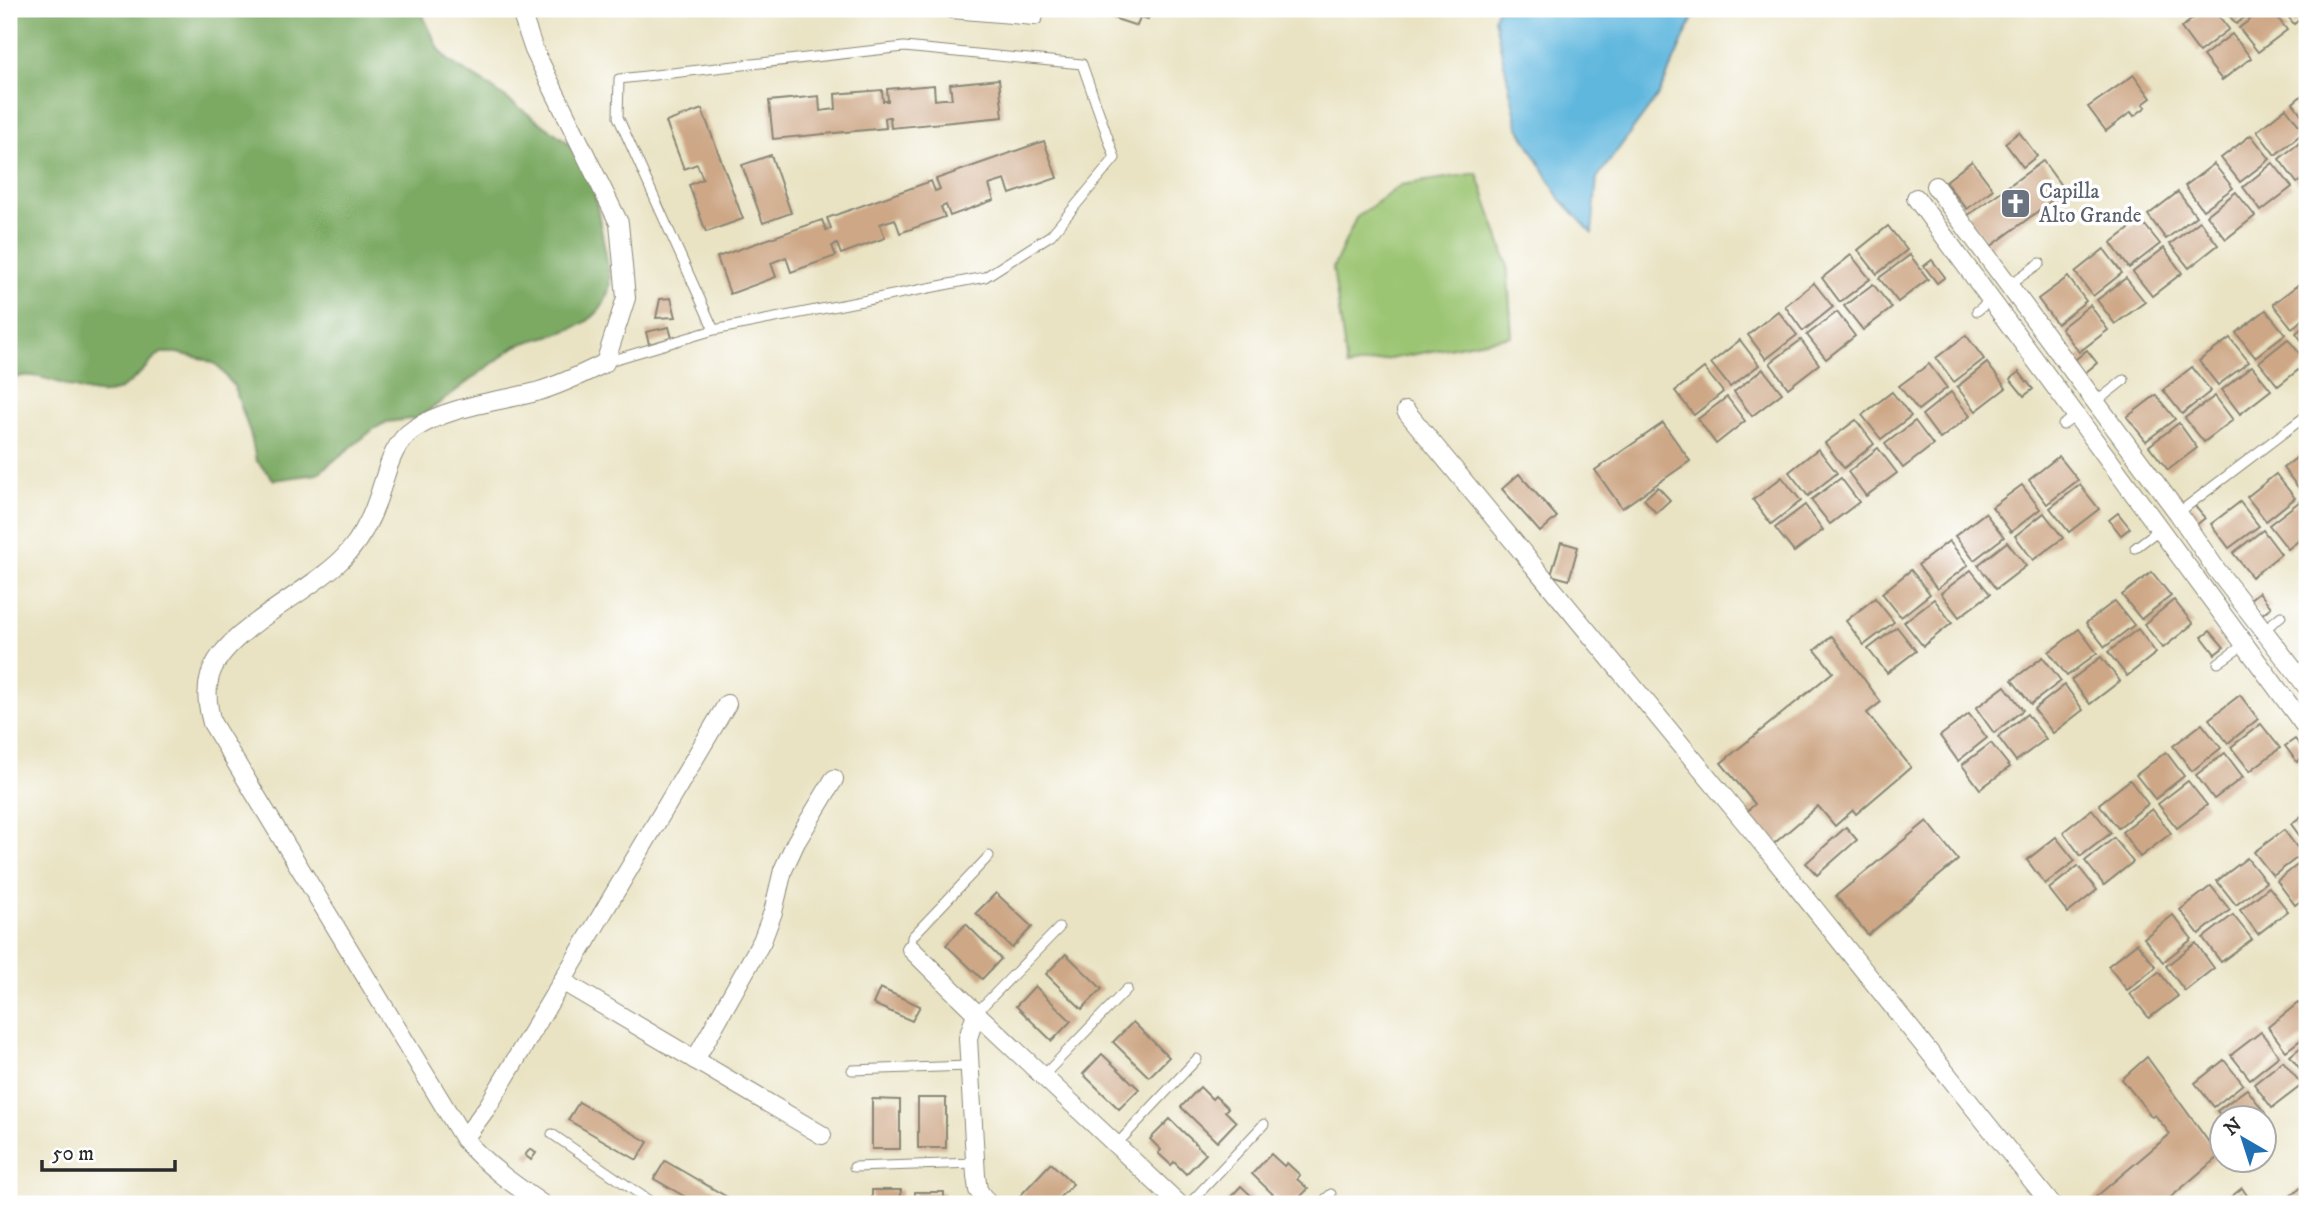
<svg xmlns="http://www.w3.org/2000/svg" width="2316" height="1213" viewBox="0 0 2316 1213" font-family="'IM FELL DW Pica',serif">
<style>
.green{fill:#9bc572;stroke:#63784e;stroke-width:2}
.forest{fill:#7caa64;stroke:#546a48;stroke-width:2}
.water{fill:#61b7de;stroke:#467184;stroke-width:2}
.building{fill:#cea786}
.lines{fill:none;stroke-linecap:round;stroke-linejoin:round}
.lane-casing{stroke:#8a8777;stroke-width:11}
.street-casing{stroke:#8a8777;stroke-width:20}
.lane{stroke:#fff;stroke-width:9}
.street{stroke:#fff;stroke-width:18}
.labels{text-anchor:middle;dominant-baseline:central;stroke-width:7;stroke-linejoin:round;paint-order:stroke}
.worship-label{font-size:21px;fill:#5b616d;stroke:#fff;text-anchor:start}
</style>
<rect width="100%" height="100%" fill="#fff"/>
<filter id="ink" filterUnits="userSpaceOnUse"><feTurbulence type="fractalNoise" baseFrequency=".0143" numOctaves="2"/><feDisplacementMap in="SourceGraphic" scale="14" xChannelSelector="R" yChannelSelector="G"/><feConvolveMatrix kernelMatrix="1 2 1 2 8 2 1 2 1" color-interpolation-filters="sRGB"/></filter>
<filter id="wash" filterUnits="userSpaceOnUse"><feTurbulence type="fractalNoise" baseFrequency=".00686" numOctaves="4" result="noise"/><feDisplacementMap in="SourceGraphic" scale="28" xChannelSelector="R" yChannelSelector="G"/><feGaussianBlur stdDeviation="1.57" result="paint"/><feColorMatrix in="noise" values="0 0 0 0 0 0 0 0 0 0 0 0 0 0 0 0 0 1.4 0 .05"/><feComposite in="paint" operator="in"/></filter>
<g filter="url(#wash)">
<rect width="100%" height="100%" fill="#e9e3c3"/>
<path class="green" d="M1477 173 1507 263 1512 336 1347 367 1333 268 1356 218 1401 185Z"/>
<path class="forest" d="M9 9H423L424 18 439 49 449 61 486 84 566 141 590 168 610 278C609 331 555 331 516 346L419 418 387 422 375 428 317 474 274 480 256 460 251 436 234 386 217 365 204 359 177 353H161C147 364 136 381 120 389 85 407 42 361 9 381Z"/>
<path class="water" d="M1497 9H1697L1659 94 1597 178 1592 233 1561 200 1518 126 1494 18Z"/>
<g id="blocks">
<g class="building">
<path d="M1099 9H1151L1148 19 1140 17 1137 26 1098 13Z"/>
<path d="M2205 9H2213L2229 29 2199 52 2181 28Z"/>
<path d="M2224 9H2255L2236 24Z"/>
<path d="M2264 9H2271L2287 30 2258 52 2239 28Z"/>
<path d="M2282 9H2307V14L2294 24Z"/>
<path d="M2232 34 2251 58 2222 80 2203 56Z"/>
<path d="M2134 75 2151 98 2143 104 2146 107 2134 116 2131 112 2106 131 2088 107Z"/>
<path d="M999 79 1003 117 891 128 890 117H887L885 118 886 128 773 139 769 101 819 96 820 111 836 109 835 94 882 90 883 101H888L887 89 934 85 935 100 943 99H952L950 84Z"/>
<path d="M2307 91V122L2293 103Z"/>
<path d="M2286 108 2304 132 2275 155 2257 131Z"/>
<path d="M702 109 743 219 706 232 689 185 703 179 697 164 684 169 666 122Z"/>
<path d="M2019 132 2037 156 2023 167 2005 143Z"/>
<path d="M2251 135 2270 159 2240 182 2221 158Z"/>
<path d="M2307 137V176L2297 183 2279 159Z"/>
<path d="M1044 141 1057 178 1010 194 1005 180 989 185 994 200 950 216 946 205 941 207 945 217 900 233 895 219 880 224 885 238 841 254 837 244 832 246 836 256 791 272 786 257 771 263 776 277 730 294 717 257 822 220 826 230 829 229 831 228 827 218 931 181 935 191 938 190 940 189 936 179Z"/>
<path d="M771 155 791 213 763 223 742 165Z"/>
<path d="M1972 161 1993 189 1967 209 1945 182Z"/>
<path d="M2043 161 2065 191 1990 247 1967 216Z"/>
<path d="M2273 163 2292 187 2261 211 2243 187Z"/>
<path d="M2214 164 2233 188 2203 210 2185 186Z"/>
<path d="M2178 192 2196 216 2166 239 2148 215Z"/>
<path d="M2236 192 2255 216 2226 239 2207 215Z"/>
<path d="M2141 220 2160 244 2129 268 2111 243Z"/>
<path d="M2200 221 2218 245 2189 268 2170 244Z"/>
<path d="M1888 226 1907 250 1877 274 1858 250Z"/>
<path d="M2164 248 2182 273 2152 296 2133 272Z"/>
<path d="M2104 249 2122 273 2093 296 2075 272Z"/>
<path d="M1851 255 1870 279 1840 302 1822 278Z"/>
<path d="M1910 255 1928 279 1898 302 1879 278Z"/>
<path d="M1932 260 1945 277 1937 283 1924 266Z"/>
<path d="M2068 277 2086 301 2057 324 2038 299Z"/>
<path d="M2126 278 2145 302 2115 324 2097 300Z"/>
<path d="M2303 281 2307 287V316L2292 328 2273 304Z"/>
<path d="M1814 283 1833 307 1803 331 1785 306Z"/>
<path d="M1873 284 1892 308 1863 330 1844 306Z"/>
<path d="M671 298 676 317 656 318 660 299Z"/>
<path d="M2090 305 2108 330 2079 352 2061 328Z"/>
<path d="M2266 310 2285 334 2255 357 2236 333Z"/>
<path d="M1778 311 1797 335 1766 359 1748 335Z"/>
<path d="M1837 312 1855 336 1826 359 1807 335Z"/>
<path d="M2307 324V348L2296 333Z"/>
<path d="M669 327 672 338 649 344 646 332Z"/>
<path d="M1966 335 1984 359 1954 382 1936 358Z"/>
<path d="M2230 338 2249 362 2218 385 2199 361Z"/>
<path d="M2288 339 2307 363 2278 386 2259 362Z"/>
<path d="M1740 340 1759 365 1730 387 1711 363Z"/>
<path d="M1801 340 1819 364 1788 388 1770 363Z"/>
<path d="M2087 350 2097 363 2080 377 2070 364Z"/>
<path d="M1987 363 2006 388 1976 411 1957 387Z"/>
<path d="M1929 364 1947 388 1918 410 1899 386Z"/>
<path d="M2252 366 2271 390 2240 414 2222 390Z"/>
<path d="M2192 367 2211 391 2182 414 2163 390Z"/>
<path d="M1704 368 1723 392 1694 415 1675 391Z"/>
<path d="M1763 369 1782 393 1752 416 1734 392Z"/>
<path d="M2019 372 2033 389 2024 396 2010 379Z"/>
<path d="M1892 392 1911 416 1881 439 1862 415Z"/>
<path d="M1951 392 1970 416 1940 439 1922 415Z"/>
<path d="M2156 395 2175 419 2146 441 2127 417Z"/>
<path d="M2215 396 2233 420 2204 442 2185 418Z"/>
<path d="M1727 397 1745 421 1716 444 1698 419Z"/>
<path d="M1856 420 1874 444 1844 468 1825 443Z"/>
<path d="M1915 421 1933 445 1903 468 1885 444Z"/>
<path d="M1663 423 1690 461 1622 508 1595 470Z"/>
<path d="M2179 423 2197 448 2168 470 2149 446Z"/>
<path d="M1878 448 1897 473 1866 496 1848 472Z"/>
<path d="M1818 449 1837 473 1808 496 1789 472Z"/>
<path d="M2307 450V488L2302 492 2283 468Z"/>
<path d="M2059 456 2078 480 2047 504 2029 480Z"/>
<path d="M1519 474 1557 517 1540 532 1502 489Z"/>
<path d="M2276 474 2295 498 2266 521 2247 497Z"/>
<path d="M1782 477 1801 501 1771 524 1753 500Z"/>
<path d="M1841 478 1859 502 1830 524 1811 500Z"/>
<path d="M2022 485 2040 509 2011 532 1992 507Z"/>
<path d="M2080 485 2099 509 2069 532 2050 508Z"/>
<path d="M1658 487 1670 500 1656 513 1644 499Z"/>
<path d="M2240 502 2259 526 2229 548 2211 524Z"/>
<path d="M2299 502 2307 514V534L2288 549 2269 525Z"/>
<path d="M2193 504 2205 518 2195 526 2184 512Z"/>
<path d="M1805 505 1823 530 1794 552 1775 528Z"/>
<path d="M1985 513 2004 537 1974 560 1955 536Z"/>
<path d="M2044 513 2063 538 2033 560 2015 536Z"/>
<path d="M2118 513 2130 528 2121 535 2109 520Z"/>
<path d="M2263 530 2281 554 2252 577 2233 553Z"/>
<path d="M1949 541 1968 565 1937 589 1918 565Z"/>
<path d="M1561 542 1578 547 1569 580 1551 575Z"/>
<path d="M2007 542 2026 566 1996 589 1978 565Z"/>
<path d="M1911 570 1930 594 1901 617 1882 593Z"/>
<path d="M1971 570 1990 594 1959 617 1941 593Z"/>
<path d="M2152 572 2171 596 2141 619 2122 595Z"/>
<path d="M2259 592 2271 607 2261 615 2249 600Z"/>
<path d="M1875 598 1894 622 1864 645 1846 621Z"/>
<path d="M1934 599 1952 623 1923 646 1904 622Z"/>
<path d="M2174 600 2193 624 2163 648 2144 624Z"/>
<path d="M2115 601 2134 625 2105 647 2086 623Z"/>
<path d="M1897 627 1916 651 1887 673 1868 649Z"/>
<path d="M2079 629 2097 653 2067 676 2049 652Z"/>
<path d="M2138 629 2156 653 2127 676 2108 652Z"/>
<path d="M2210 631 2224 647 2215 654 2202 637Z"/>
<path d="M1832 636 1881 702 1867 713 1911 767 1856 814 1853 810 1835 826 1818 806 1770 847 1743 815 1755 804 1721 763 1833 672 1815 650Z"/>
<path d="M2043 657 2061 681 2031 704 2012 680Z"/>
<path d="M2101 657 2120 681 2090 704 2071 680Z"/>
<path d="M2065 685 2083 710 2053 733 2034 709Z"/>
<path d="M2005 686 2023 710 1994 733 1976 708Z"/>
<path d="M2240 695 2258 719 2228 743 2209 719Z"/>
<path d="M1969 714 1987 738 1958 761 1940 736Z"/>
<path d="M2027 714 2046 739 2016 761 1998 737Z"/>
<path d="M2202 724 2221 748 2192 771 2173 746Z"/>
<path d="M2261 724 2280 748 2250 771 2231 747Z"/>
<path d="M2295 739 2307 754 2297 762 2285 746Z"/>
<path d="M1991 743 2010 767 1980 789 1962 765Z"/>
<path d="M2166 752 2184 776 2155 799 2136 775Z"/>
<path d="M2225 753 2243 777 2214 799 2196 775Z"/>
<path d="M2130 780 2148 804 2118 828 2099 804Z"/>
<path d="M2188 781 2207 805 2177 828 2158 804Z"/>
<path d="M2092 809 2111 833 2081 856 2063 832Z"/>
<path d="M2152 809 2171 833 2140 857 2122 832Z"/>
<path d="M2307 812V846L2291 824Z"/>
<path d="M1927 821 1958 860 1868 935 1836 896Z"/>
<path d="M1846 827 1857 840 1817 875 1806 863Z"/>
<path d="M2284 830 2302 854 2273 876 2254 852Z"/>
<path d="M2056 837 2075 861 2045 884 2027 860Z"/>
<path d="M2114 838 2133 862 2104 885 2085 861Z"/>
<path d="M2247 858 2266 882 2236 905 2217 881Z"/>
<path d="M2306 858 2307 896 2295 905 2277 881Z"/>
<path d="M2078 866 2097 890 2068 913 2049 889Z"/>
<path d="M2211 886 2230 910 2199 934 2180 910Z"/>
<path d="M2269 887 2288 911 2258 934 2240 910Z"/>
<path d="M996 893 1032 927 1012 948 976 913Z"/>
<path d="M2173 915 2192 939 2163 962 2144 938Z"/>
<path d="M2233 915 2252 939 2221 962 2203 938Z"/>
<path d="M966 924 1001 959 982 979 946 945Z"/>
<path d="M2137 943 2156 967 2127 990 2108 966Z"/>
<path d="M2196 943 2214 968 2185 991 2166 966Z"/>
<path d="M1066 954 1102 989 1082 1009 1046 974Z"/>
<path d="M2159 972 2178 996 2149 1018 2130 994Z"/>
<path d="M1035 986 1071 1021 1052 1041 1016 1006Z"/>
<path d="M880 988 920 1006 912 1021 873 1004Z"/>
<path d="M2298 1003 2307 1015V1035L2286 1051 2268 1027Z"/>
<path d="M1133 1022 1169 1057 1149 1077 1113 1042Z"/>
<path d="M2261 1032 2279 1056 2250 1079 2231 1055Z"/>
<path d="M2307 1042V1078L2290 1056Z"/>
<path d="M1102 1054 1139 1089 1119 1109 1083 1074Z"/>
<path d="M2147 1057 2219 1156 2163 1204H2094L2091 1201 2170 1134 2155 1115 2152 1117 2122 1079Z"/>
<path d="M2224 1060 2243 1084 2214 1107 2195 1083Z"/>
<path d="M2283 1061 2302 1085 2272 1108 2254 1084Z"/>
<path d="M1200 1087 1212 1099 1215 1096 1228 1108 1225 1111 1236 1122 1217 1142 1181 1107Z"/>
<path d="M2247 1089 2265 1113 2258 1118H2223L2217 1111Z"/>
<rect x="918" y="1098" width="28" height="50"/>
<path d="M872 1099 900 1100V1149H872Z"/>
<path d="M579 1102 648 1142 637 1160 568 1120Z"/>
<path d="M1170 1119 1206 1154 1186 1174 1174 1162 1171 1165 1158 1153 1161 1150 1150 1139Z"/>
<path d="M530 1149 536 1153 531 1160 525 1155Z"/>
<path d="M1271 1154 1284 1166 1287 1163 1300 1175 1297 1179 1308 1189 1293 1204H1283L1252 1174Z"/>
<path d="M665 1161 734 1201 732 1204H698L654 1179Z"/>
<path d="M1051 1163 1073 1184 1053 1204H1027L1019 1197Z"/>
<path d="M2307 1183V1204H2280Z"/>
<path d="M1241 1186 1260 1204H1224Z"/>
<path d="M2242 1188 2253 1204H2236L2231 1197Z"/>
<rect x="872" y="1190" width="29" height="14"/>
<rect x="915" y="1192" width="29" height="12"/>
</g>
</g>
</g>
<g filter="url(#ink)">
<use href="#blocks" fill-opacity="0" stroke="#8a8777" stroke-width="2"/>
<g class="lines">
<defs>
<g id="lane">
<path d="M2009 285 2040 263"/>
<path d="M1977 311 1991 300"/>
<path d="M606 362 714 330 985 277 1051 235 1115 158 1082 64 904 47 619 79 618 117 714 330"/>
<path d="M2096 402 2124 380"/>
<path d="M2063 425 2076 416"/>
<path d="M2178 513 2307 415"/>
<path d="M2135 548 2160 529"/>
<path d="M2265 629 2281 616"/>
<path d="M2218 663 2245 644"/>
<path d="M911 949 912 937 989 856"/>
<path d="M976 1013 1059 928"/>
<path d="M852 1070 969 1066"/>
<path d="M1043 1076 1127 989"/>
<path d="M552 1134 654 1204"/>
<path d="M1116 1145 1197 1059"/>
<path d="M854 1167 975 1163"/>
<path d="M1189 1204 1264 1124"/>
<path d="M1320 1204 1331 1194"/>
</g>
<g id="street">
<path d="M520 9 534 50 619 223 626 298 605 363C583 374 560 385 536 392 497 402 449 406 414 429 391 444 387 473 378 498 372 517 361 538 347 554 315 591 222 630 210 676 205 692 208 708 212 723L464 1139C487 1166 513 1184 542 1204"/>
<path d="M952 9 1034 16"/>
<path d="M1935 186 2178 513 2216 569 2307 687"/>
<path d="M1916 198 2307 729"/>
<path d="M1406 411 1753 832 2051 1204"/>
<path d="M911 949 976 1013 1179 1204"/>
<path d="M562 981 822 1135"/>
<path d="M976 1013 968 1038 976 1176 978 1190 988 1204"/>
<path d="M695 1060 762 941 773 912 783 870 796 842 834 779"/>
<path d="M464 1139 488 1106 727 704"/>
</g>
</defs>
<use href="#lane" class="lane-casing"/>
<use href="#street" class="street-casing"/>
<use href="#lane" class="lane"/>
<use href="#street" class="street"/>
</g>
</g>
<defs>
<symbol id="church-square" viewBox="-11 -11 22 22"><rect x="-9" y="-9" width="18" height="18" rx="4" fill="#6b7280" stroke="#fff"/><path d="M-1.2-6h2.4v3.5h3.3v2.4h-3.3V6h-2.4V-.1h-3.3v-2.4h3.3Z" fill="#fff"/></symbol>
</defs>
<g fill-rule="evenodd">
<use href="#church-square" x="1998" y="186" width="35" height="35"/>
</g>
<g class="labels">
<g class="worship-label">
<text x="2039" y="192">Capilla<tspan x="2039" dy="24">Alto Grande</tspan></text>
</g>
</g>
<rect width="2316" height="1213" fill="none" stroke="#fff" stroke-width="35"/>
<g transform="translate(2243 1139) rotate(321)"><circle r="33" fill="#ffffff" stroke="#aaaaaa" stroke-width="2"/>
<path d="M0-5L12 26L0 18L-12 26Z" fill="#1f6fb2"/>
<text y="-10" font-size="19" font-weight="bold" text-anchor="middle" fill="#2b2b2b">N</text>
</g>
<path d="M42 1160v10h133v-10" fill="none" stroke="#2b2b2b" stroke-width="3.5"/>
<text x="52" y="1160" font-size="21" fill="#2b2b2b" stroke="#ffffff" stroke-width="5" paint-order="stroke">50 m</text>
</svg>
